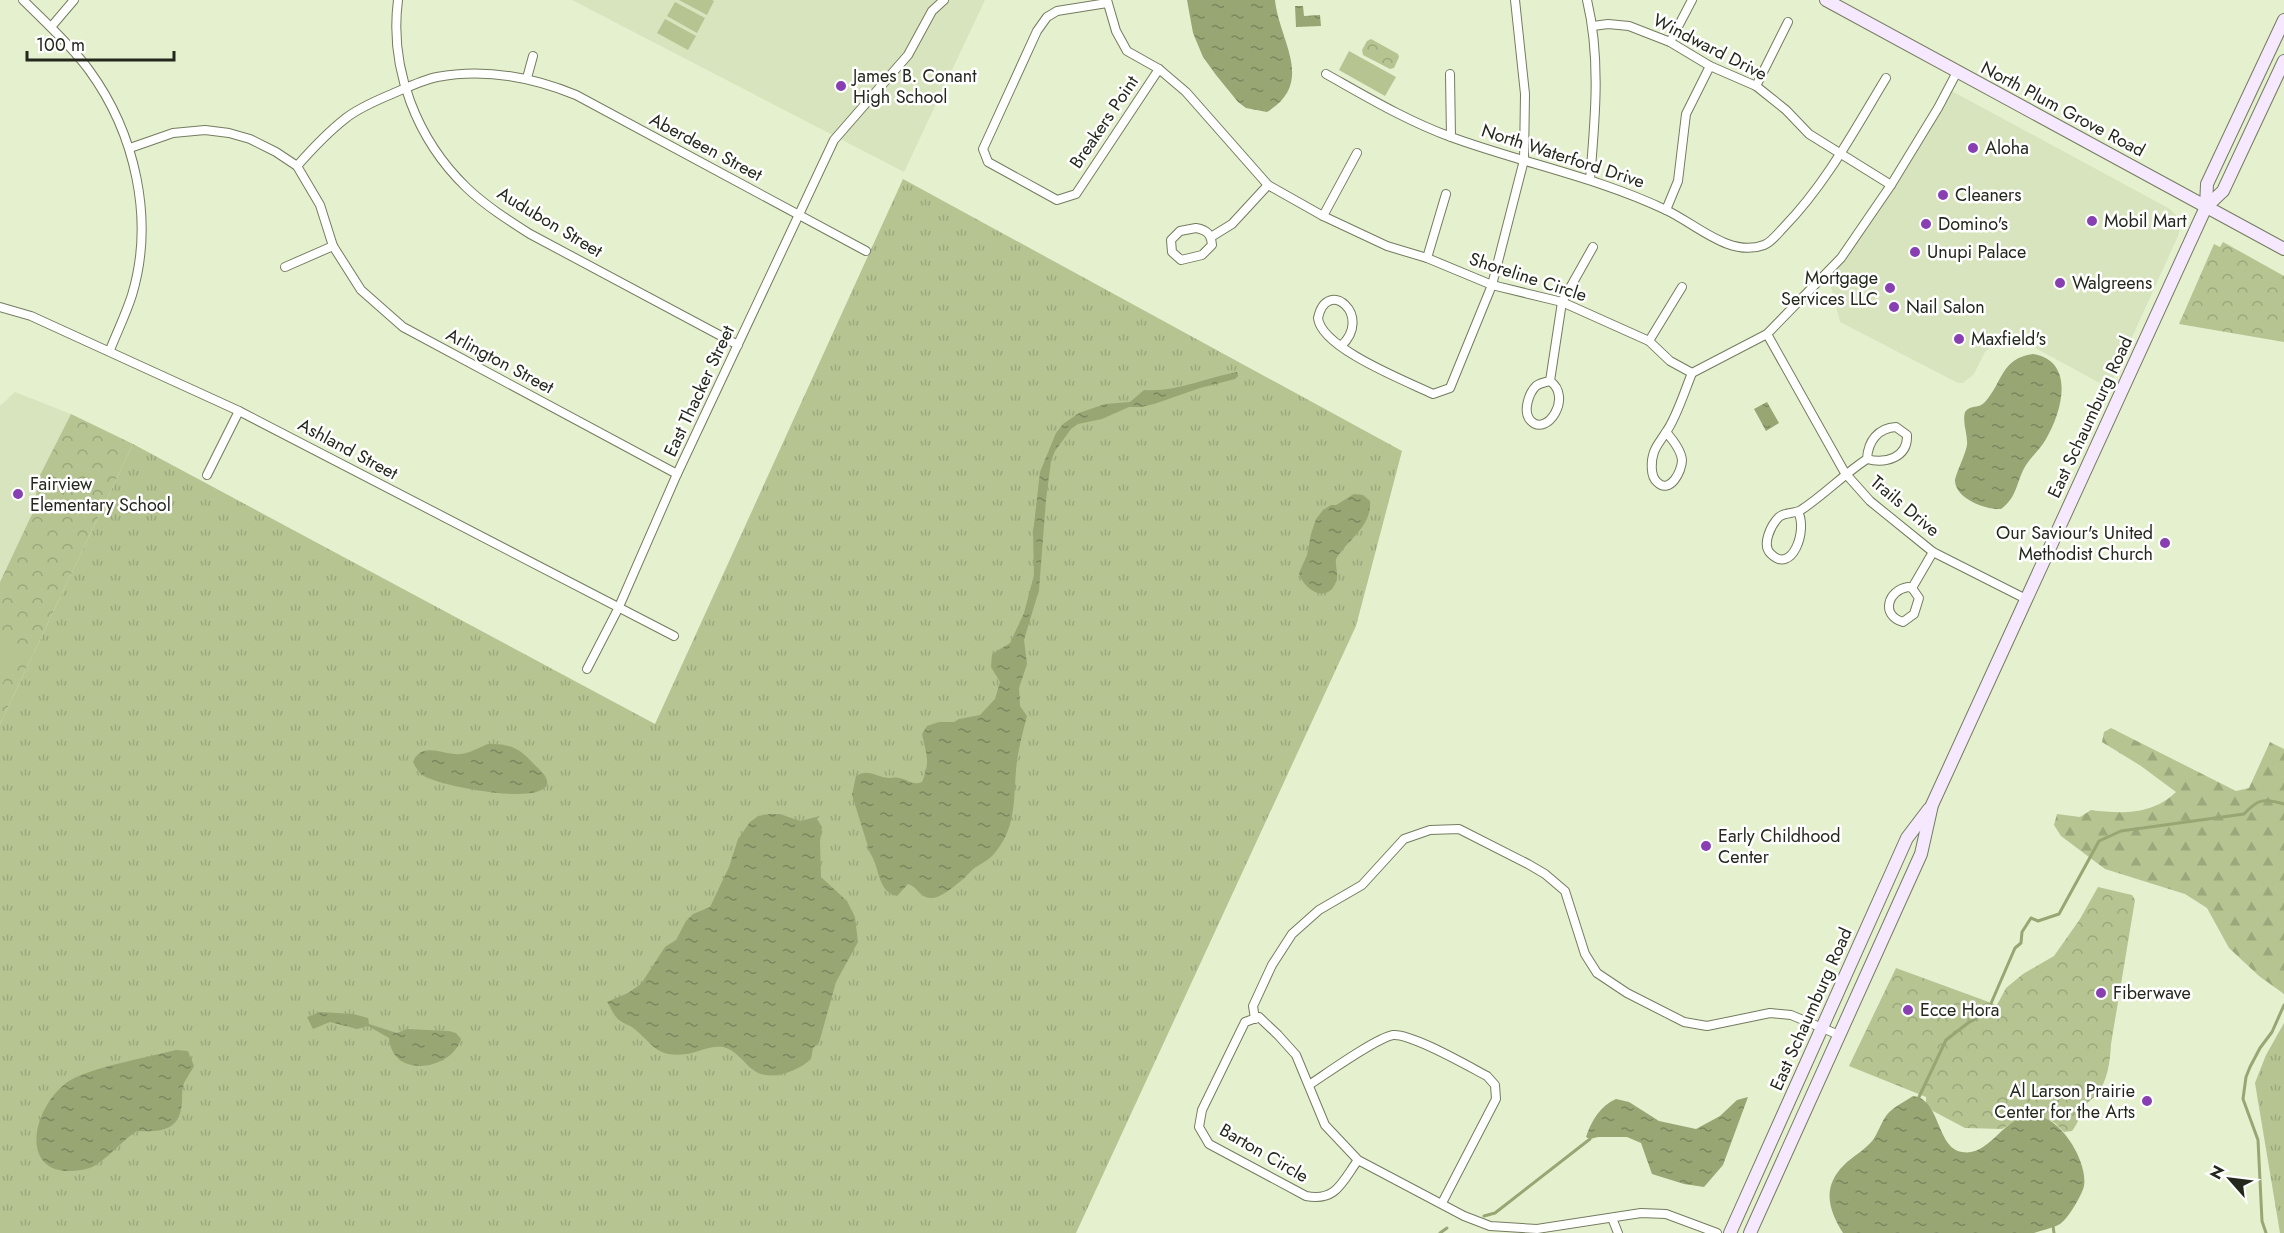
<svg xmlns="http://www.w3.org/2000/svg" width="2284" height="1233" viewBox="0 0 2284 1233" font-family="Jost,sans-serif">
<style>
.built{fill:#d8e4bd}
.grass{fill:url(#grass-tufts)}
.forest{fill:url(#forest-firs)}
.park{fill:url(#park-crowns)}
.garden{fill:#b5c491}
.water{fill:url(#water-ripples)}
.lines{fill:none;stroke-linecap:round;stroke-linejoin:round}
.stream{stroke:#97a673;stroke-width:3}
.street-casing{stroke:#747c5f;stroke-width:10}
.secondary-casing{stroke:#747c5f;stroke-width:14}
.street{stroke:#fff;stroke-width:8}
.secondary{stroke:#f5e8ff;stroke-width:12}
.poi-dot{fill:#873fb2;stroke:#fff;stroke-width:2}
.labels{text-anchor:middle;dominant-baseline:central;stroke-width:5;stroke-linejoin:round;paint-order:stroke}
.street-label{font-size:18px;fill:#24281c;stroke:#fff}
.poi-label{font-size:18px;fill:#24281c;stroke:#fff;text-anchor:start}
</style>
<defs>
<pattern id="grass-tufts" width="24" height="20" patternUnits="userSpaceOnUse" patternTransform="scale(1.5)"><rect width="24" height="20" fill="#b5c491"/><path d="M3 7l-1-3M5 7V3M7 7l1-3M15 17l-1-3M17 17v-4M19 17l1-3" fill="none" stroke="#9ca87c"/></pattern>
<pattern id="forest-firs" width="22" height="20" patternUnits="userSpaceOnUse" patternTransform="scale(1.5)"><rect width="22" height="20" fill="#b5c491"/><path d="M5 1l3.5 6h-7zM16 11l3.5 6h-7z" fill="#9ca87c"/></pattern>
<pattern id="park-crowns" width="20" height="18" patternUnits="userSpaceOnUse" patternTransform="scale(1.5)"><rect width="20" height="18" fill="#b5c491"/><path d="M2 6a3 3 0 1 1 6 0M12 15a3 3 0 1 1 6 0" fill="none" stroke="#9ca87c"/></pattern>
<pattern id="water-ripples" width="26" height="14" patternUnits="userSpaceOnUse" patternTransform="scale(1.5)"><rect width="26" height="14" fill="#97a673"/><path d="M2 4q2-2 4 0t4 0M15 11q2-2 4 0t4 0" fill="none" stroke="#7b875e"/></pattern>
</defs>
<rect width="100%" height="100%" fill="#e5f0cf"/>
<g class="built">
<path d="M572 0H985L904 172Z"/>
<path d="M1950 90 2170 209 2177 216 2180 229 2178 236 2109 388 2011 335 2005 336 1991 347 1985 352 1974 374 1963 383H1958L1840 322 1828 275Z"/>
<path d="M15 392 71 414 39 477 33 512 0 582V406Z"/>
</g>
<g class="grass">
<path d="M903 179 1402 451 1356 626 1076 1233H0V724L133 444 655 724Z"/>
<path d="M2284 1023V1233H2280L2255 1083 2266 1055Z"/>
</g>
<path class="forest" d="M2111 728 2236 791 2249 788 2270 742 2284 749V994L2259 976 2229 948 2207 908 2185 894 2105 869 2061 836 2054 825 2057 814 2080 817 2091 810C2122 814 2152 815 2176 792L2141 766 2102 742 2104 732Z"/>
<g class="park">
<path d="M1371 39 1398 54 1399 57 1394 68 1390 69 1363 55 1362 50 1367 41Z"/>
<path d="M2223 242 2284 276V342L2179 324 2214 244 2220 247Z"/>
<path d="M71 414 133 444 0 724V582L33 512 39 477Z"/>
<path d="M2098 887 2132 895 2135 900 2111 1044C2110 1062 2108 1081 2096 1095 2093 1099 2088 1101 2086 1105 2080 1114 2079 1122 2072 1131L2064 1132 2055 1123 2040 1116 2025 1115 2002 1129 1965 1128 1933 1111 1926 1104V1097L1849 1066 1896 968 1997 1005 2006 988 2023 974 2054 956 2080 919Z"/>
</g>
<g class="garden">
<path d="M679 0H712L714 1 707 15Z"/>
<path d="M675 2 705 18 697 33 667 16Z"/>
<path d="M665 19 696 36 688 50 657 33Z"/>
<path d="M1349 51 1396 77 1385 96 1339 70Z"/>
<path d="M0 630 7 633 22 653 0 687Z"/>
</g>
<g class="water">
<path d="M1187 0H1275C1279 41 1316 82 1267 112L1246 108 1238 102 1216 75 1203 57 1193 33Z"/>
<path d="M1295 6H1303L1304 16 1320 15 1321 26 1296 27Z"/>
<path d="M2033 354C2076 361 2062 412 2046 439 2041 448 2032 456 2026 465 2016 481 2018 497 2001 509 1986 510 1956 499 1955 481 1955 475 1965 456 1967 445 1968 434 1962 423 1965 412 1971 404 1979 409 1985 402 2003 382 2001 358 2033 354Z"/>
<path d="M1237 372 1238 376 1235 379 1200 388 1154 404 1141 407H1129L1102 419 1078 424 1071 429 1055 451 1051 461 1046 500 1039 590 1024 640 1027 664 1019 688 1020 706 1027 716C1023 731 1019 746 1017 761 1013 791 1018 824 997 850 991 859 984 862 976 867 971 870 967 876 962 880 954 886 941 899 930 898 919 897 917 886 908 884L897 896C877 892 880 867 870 853L852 795 856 776C868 768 876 777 889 778 894 778 894 777 899 778 908 779 912 786 922 782 931 761 926 754 922 734L927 726 939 722H954L959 719 980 715 995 699 1000 682 991 667 992 654 1010 643 1024 613 1034 575 1033 533 1040 472 1056 433 1063 424 1079 413 1105 404 1130 402 1144 390C1178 392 1204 378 1237 372Z"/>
<path d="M1767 402 1779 423 1766 431 1754 409Z"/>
<path d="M1354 494 1363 495 1370 501C1372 527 1347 540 1336 559 1335 567 1339 574 1336 582 1327 605 1303 589 1299 573L1307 555 1311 534 1316 519 1323 510 1331 505H1336Z"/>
<path d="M488 744C508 743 519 748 532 762 537 768 549 776 547 784 541 806 440 786 424 776 419 773 416 768 413 762 422 740 444 756 461 754 470 753 480 747 488 744Z"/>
<path d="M769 814H780L800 821 820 816 817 819 822 827 820 841 821 877 847 901 855 917 858 942 836 982 819 1043 813 1048 811 1059C797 1072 768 1083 752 1069 742 1061 736 1050 723 1047 710 1045 699 1052 687 1054 655 1058 654 1044 632 1027 627 1024 620 1022 617 1018 612 1013 611 1007 607 1002L628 993 641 984 665 947 676 940 686 921 693 914 710 907 729 867 738 839 750 822 758 816Z"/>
<path d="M321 1012 353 1014 368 1018 369 1024 397 1033 407 1029 449 1031 456 1033 461 1039C451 1071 392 1079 389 1038L368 1026 357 1029 330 1022 313 1029 307 1017Z"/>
<path d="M176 1050 188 1051 194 1066C191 1072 187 1077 184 1083 182 1089 182 1095 182 1102 180 1131 162 1132 137 1131 122 1140 102 1166 86 1169 19 1184 28 1113 66 1083 86 1068 150 1057 176 1050Z"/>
<path d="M1913 1096C1941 1099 1936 1148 1962 1152 1992 1157 2003 1113 2036 1116 2061 1117 2088 1162 2084 1186 2082 1195 2068 1219 2060 1224 2053 1228 2042 1230 2034 1233H1843C1828 1209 1822 1187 1844 1165 1853 1156 1865 1150 1873 1140 1877 1134 1880 1126 1884 1119 1890 1108 1903 1103 1913 1096Z"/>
<path d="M1748 1097 1723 1165 1704 1187 1684 1184 1652 1174 1641 1143 1627 1137H1598L1590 1139 1586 1137C1591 1121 1601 1105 1616 1099L1629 1102 1659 1121 1696 1129 1720 1116 1737 1100Z"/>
</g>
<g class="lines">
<g class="stream">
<path d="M1919 1097 1946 1040 1968 1023 1981 1016 1989 1008 2015 948 2021 943 2022 932 2031 918 2038 921 2059 914 2099 841 2121 831 2244 814C2258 799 2263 798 2284 804"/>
<path d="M1484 1216 1495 1213 1590 1139"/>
<path d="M2053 1226 2054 1233"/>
<path d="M1440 1233 1447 1228"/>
<path d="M2266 1233 2262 1221 2258 1140 2243 1099 2246 1077 2250 1067 2260 1048 2272 1032 2284 1005"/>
</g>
<defs>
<g id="street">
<path d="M23 0C45 22 70 44 89 70 135 133 155 219 132 295 126 314 117 332 110 350"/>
<path d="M398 0C389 69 417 140 467 188 486 206 508 220 530 234L738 345"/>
<path d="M1107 0 1116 31 1127 51 1159 69 1186 92 1268 185 1323 216 1387 246 1427 258 1492 285 1562 302 1649 341 1670 361 1692 373 1767 334 1841 258 1891 185 1938 108 1957 72"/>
<path d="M1587 0C1601 58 1595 121 1590 179"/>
<path d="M1107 3 1057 11 1047 17 1037 31 983 149 988 162 1057 200 1076 194 1159 69"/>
<path d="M1593 26 1608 24 1629 26 1670 42 1710 66 1756 86 1786 110 1809 134 1891 185"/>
<path d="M51 27 74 0"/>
<path d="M1670 42 1692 0"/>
<path d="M1326 74C1367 97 1407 121 1451 137 1522 163 1597 177 1666 210 1696 224 1730 258 1764 245 1772 242 1778 233 1784 227 1826 184 1855 129 1886 78"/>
<path d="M1450 74 1451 137"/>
<path d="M527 78 533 56"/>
<path d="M1756 86 1788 22"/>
<path d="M130 148 173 133 205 130 229 133 250 139 276 152 297 166 320 205 333 246 361 290 403 327 677 474"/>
<path d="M297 166C312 149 328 132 346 118 360 107 378 100 394 93 408 87 423 80 437 77 485 68 532 77 576 95L866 251"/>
<path d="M1666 210 1678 181 1686 114 1710 66"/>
<path d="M1323 216 1357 153"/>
<path d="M1196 228C1207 230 1211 234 1212 245L1202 255 1181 260 1172 252 1171 240 1180 231Z"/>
<path d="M1211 237 1232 224 1268 185"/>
<path d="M1427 258 1446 194"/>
<path d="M285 267 333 246"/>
<path d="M0 307 31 316 239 411 674 636"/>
<path d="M1767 334 1845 473 1870 501 1933 552 2026 599"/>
<path d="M1649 341 1682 287"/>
<path d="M1341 346C1374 316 1327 276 1318 318 1321 348 1406 381 1433 394L1450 388 1492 285 1524 160 1525 94 1515 0"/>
<path d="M1550 381 1562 302 1593 247"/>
<path d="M1550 381C1573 397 1547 437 1531 421 1522 412 1529 393 1536 386 1540 383 1545 382 1550 381Z"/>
<path d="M1666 432C1673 440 1681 450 1682 460 1682 471 1670 495 1657 482 1650 476 1651 460 1654 452 1657 444 1662 439 1666 432 1676 419 1685 390 1692 373"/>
<path d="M207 475 239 411"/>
<path d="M1798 512C1808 530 1792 575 1771 554 1761 545 1771 525 1779 517 1785 512 1794 514 1801 510 1824 495 1844 474 1867 459 1885 464 1908 458 1907 435L1896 427C1878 428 1868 441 1867 459"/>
<path d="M1908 587 1912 588 1919 598 1914 614 1903 622C1880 615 1888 590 1908 587Z"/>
<path d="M1912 588 1933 552"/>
<path d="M587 669 618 609 677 474 834 140 908 55 932 11 944 0"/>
<path d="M1255 1019 1253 1006 1272 965 1292 934 1319 910 1362 885 1404 839 1430 830 1459 829 1528 864 1545 874 1565 891 1585 954 1597 973 1627 993 1684 1022 1707 1026 1770 1013 1791 1015 1839 1035"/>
<path d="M1309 1085C1326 1074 1376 1038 1393 1035 1411 1033 1468 1066 1487 1076L1495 1085 1496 1099 1442 1203"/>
<path d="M1358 1160C1342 1182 1336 1202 1306 1196L1209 1144 1199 1127 1202 1110 1245 1022 1259 1017 1278 1035 1296 1055 1325 1125 1358 1160 1464 1216 1490 1226 1537 1229 1641 1213 1666 1214 1717 1233"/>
<path d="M1612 1218 1618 1233"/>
</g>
<g id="secondary">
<path d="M1826 0 2284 249"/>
<path d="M2206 207 2207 184 2284 20"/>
<path d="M1730 1233 1907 838 1929 809"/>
<path d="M1750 1233 1921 854 1932 805 2206 207 2223 191 2284 61"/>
</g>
</defs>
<use href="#street" class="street-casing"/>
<use href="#secondary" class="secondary-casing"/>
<use href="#street" class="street"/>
<use href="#secondary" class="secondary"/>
</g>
<g class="poi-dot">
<circle cx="841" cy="86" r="6"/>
<circle cx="1973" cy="148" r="6"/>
<circle cx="1943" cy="195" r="6"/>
<circle cx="2092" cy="221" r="6"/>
<circle cx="1926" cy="224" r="6"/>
<circle cx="1915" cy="252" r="6"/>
<circle cx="2060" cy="283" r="6"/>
<circle cx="1890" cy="288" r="6"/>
<circle cx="1894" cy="307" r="6"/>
<circle cx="1959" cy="339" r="6"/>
<circle cx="18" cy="494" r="6"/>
<circle cx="2165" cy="543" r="6"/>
<circle cx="1706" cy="846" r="6"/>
<circle cx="2101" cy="993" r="6"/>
<circle cx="1908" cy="1010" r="6"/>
<circle cx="2147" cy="1101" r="6"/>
</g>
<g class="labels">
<g class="street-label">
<text transform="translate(1710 47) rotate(27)">Windward Drive</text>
<text transform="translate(2063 109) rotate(28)">North Plum Grove Road</text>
<text transform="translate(1104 122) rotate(-56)">Breakers Point</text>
<text transform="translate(706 147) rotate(28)">Aberdeen Street</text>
<text transform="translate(1563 156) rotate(18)">North Waterford Drive</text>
<text transform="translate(550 222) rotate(31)">Audubon Street</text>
<text transform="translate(1528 277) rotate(18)">Shoreline Circle</text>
<text transform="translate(500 361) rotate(28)">Arlington Street</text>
<text transform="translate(699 391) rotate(-65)">East Thacker Street</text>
<text transform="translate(2090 417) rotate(-65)">East Schaumburg Road</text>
<text transform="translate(348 449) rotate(28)">Ashland Street</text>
<text transform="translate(1905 506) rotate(40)">Trails Drive</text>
<text transform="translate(1811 1009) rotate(-66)">East Schaumburg Road</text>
<text transform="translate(1264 1153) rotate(30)">Barton Circle</text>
</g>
<g class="poi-label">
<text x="853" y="76">James B. Conant<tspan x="853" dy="21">High School</tspan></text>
<text x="1985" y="148">Aloha</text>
<text x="1955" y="195">Cleaners</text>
<text x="2104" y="221">Mobil Mart</text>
<text x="1938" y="224">Domino's</text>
<text x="1927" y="252">Unupi Palace</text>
<text x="1878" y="278" text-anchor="end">Mortgage<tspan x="1878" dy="21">Services LLC</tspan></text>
<text x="2072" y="283">Walgreens</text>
<text x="1906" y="307">Nail Salon</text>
<text x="1971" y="339">Maxfield's</text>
<text x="30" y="484">Fairview<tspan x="30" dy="21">Elementary School</tspan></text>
<text x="2153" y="533" text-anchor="end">Our Saviour's United<tspan x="2153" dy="21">Methodist Church</tspan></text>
<text x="1718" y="836">Early Childhood<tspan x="1718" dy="21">Center</tspan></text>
<text x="2113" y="993">Fiberwave</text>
<text x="1920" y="1010">Ecce Hora</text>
<text x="2135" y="1091" text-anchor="end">Al Larson Prairie<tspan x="2135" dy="21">Center for the Arts</tspan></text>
</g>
</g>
<g transform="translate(2230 1179) rotate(298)" stroke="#ffffff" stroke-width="4.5" paint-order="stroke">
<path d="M0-4.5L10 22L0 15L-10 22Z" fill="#24281c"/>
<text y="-9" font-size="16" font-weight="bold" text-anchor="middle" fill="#24281c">N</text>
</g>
<path d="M27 51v9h147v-9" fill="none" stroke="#24281c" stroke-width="3"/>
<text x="36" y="51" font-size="18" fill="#24281c" stroke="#ffffff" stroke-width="4.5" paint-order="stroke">100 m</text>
</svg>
